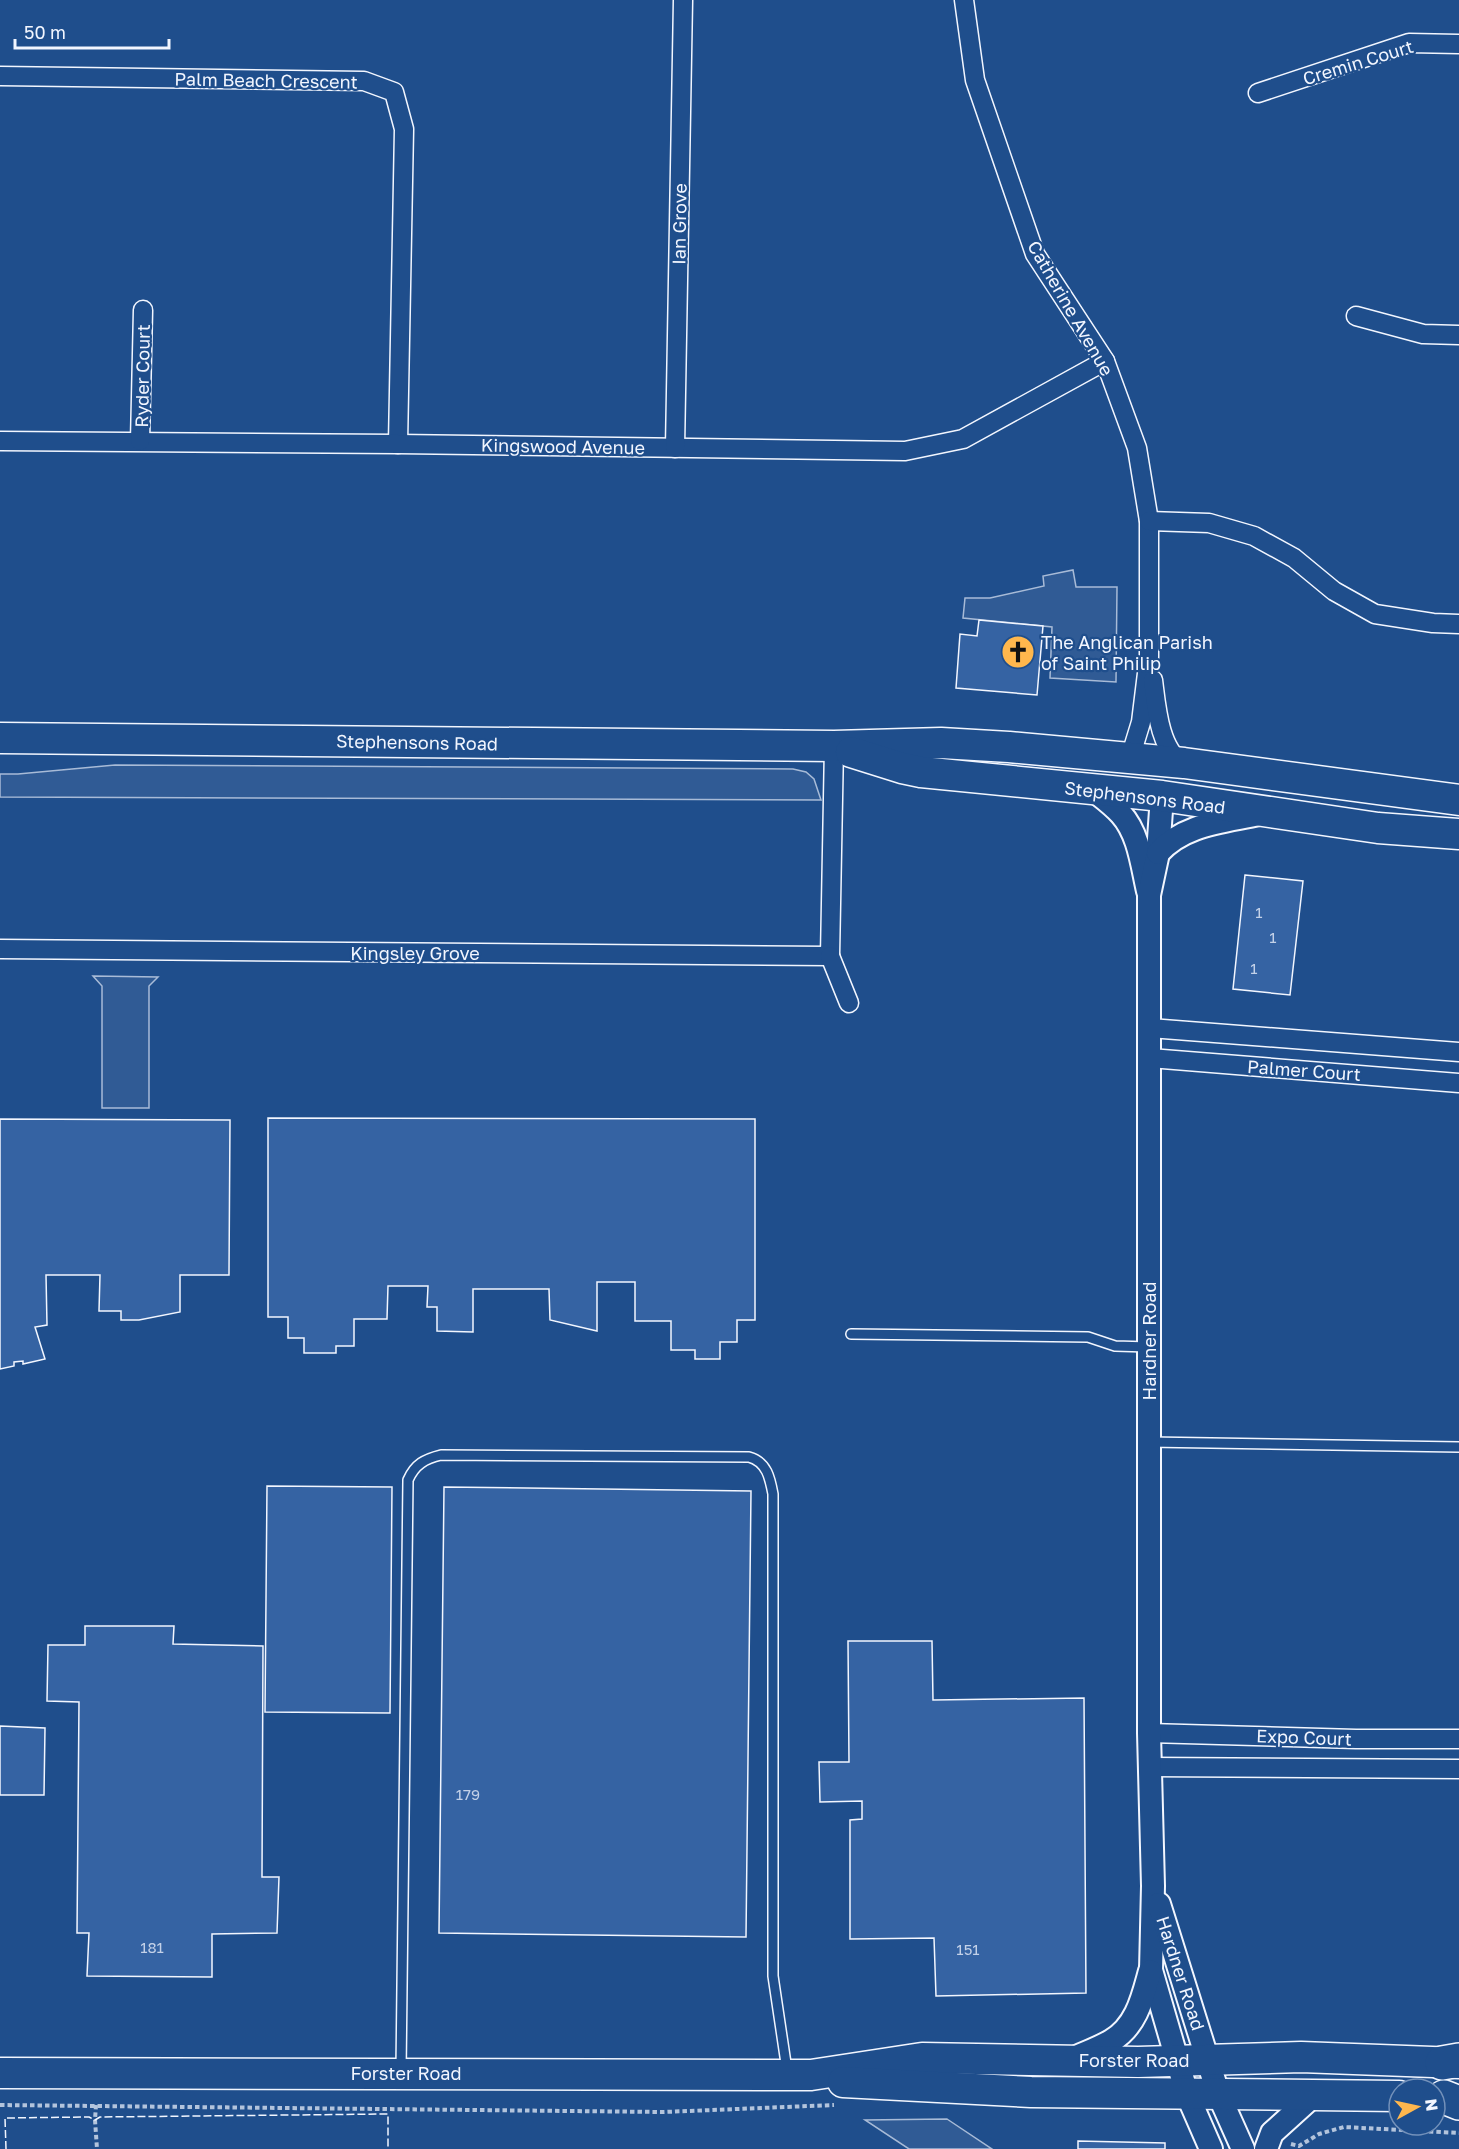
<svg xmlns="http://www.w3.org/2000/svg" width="1459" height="2149" viewBox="0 0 1459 2149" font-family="'Golos Text',sans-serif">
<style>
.built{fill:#305b95;stroke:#a8bbd7;stroke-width:1.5}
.building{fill:#3563a3;stroke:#f2f6ff;stroke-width:1.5}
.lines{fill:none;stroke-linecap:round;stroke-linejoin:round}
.service-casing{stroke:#f2f6ff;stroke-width:12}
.minor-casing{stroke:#f2f6ff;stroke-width:21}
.tertiary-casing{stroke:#f2f6ff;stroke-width:26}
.primary-casing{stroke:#f2f6ff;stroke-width:33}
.motorway-casing{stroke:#f2f6ff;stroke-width:36}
.path{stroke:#b3c4dc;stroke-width:4;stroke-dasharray:4.5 3;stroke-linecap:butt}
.service{stroke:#1f4e8c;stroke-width:9}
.minor{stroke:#1f4e8c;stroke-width:18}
.tertiary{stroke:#1f4e8c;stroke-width:22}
.primary{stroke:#1f4e8c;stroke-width:30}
.motorway{stroke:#1f4e8c;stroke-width:33}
.fence{stroke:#f2f6ff;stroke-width:1.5;stroke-dasharray:8 3;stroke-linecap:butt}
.labels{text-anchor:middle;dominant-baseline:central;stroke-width:4.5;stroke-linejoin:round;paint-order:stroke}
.number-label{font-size:15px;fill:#c3d1e8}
.street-label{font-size:18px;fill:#f2f6ff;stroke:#1f4e8c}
.poi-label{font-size:18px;fill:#f2f6ff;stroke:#1f4e8c;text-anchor:start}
</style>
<rect width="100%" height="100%" fill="#1f4e8c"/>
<g class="built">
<path d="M1073 570 1076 587H1117L1116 682 1050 678 1052 627 963 618 965 598H990L1044 586 1043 576Z"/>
<path d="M115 765 793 769 806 772 814 779 821 800 0 797V774H18Z"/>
<path d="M93 976 158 977 149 986V1108H102V986Z"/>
<path d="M947 2119 992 2149H909L865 2120Z"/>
</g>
<g class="building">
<path d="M979 620 1043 626 1037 695 956 688 960 634 977 636Z"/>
<path d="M1245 875 1303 881 1290 995 1233 989Z"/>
<path d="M268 1118 755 1119V1320H737V1342H720V1359H695V1350H671V1321H635V1282H597V1331L550 1320 549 1289H473V1332L437 1331V1307H427L428 1286H388L387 1319H354V1346H336V1353H304V1338H288V1317H268Z"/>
<path d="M0 1119 230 1120 229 1275H180V1312L139 1320H121V1311H99L100 1275H46L47 1325 35 1327 45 1359 23 1364V1361L14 1362V1366L0 1369Z"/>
<path d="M267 1486 392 1487 390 1713 265 1712Z"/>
<path d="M444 1487 751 1491 746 1937 439 1933Z"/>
<path d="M85 1626H174L173 1644 263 1646 262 1877H279L277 1933 212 1934V1977L87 1976 89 1933H77L79 1702 47 1701 48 1645H85Z"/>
<path d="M848 1641H932L933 1700 1084 1698 1086 1993 936 1996 934 1938 850 1939V1820L862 1819V1801L820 1802 819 1762H849Z"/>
<path d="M0 1726 45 1728 44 1795H0Z"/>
<path d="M1078 2141 1165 2143V2149H1078Z"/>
</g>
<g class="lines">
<defs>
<g id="service">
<path d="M851 1334 1088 1337 1115 1346 1149 1347"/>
<path d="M1149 1442 1459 1447"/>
<path d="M401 2071 408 1480C415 1464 425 1459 441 1455L749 1457C767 1462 770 1478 773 1494V1976L787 2070"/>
</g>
<g id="minor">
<path d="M964 0 975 80 1035 254 1105 361 1137 448 1149 521V657L1141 722 1130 758"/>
<path d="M0 76 364 81 394 92 404 129 398 444"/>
<path d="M1258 93 1409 43 1459 44"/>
<path d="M1356 316 1423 334 1459 335"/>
<path d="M0 441 398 444 905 451 963 439 1105 361"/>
<path d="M140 441 143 310"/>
<path d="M675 448 683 0"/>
<path d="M1149 521 1209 523 1254 536 1294 558 1334 591 1375 614 1433 623 1459 624"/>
<path d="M1153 680C1156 703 1159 752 1184 763"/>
<path d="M0 949 830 956 834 746"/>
<path d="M830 956 849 1003"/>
<path d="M1150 1028 1459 1052"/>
<path d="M1150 1058 1459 1083"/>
<path d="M1149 1733 1356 1739H1459"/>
<path d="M1149 1767 1459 1769"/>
</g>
<g id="tertiary">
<path d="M1092 789C1102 797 1113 805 1121 814 1139 834 1142 865 1148 891"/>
<path d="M1162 796 1158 853 1149 895V1733L1153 1886 1151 1970 1187 2094 1211 2149"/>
<path d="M1158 853C1184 824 1223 822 1259 814"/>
<path d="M1159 1904 1218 2093 1243 2149"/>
<path d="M1072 2059C1085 2053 1099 2048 1111 2041 1137 2026 1143 1996 1150 1971"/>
<path d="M1266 2149 1272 2133 1314 2095"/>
</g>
<g id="primary">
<path d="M0 738 834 746 941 743 1009 747 1184 763 1459 800"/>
<path d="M851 752 902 768 921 772 1162 796 1378 828 1459 834"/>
<path d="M0 2073 811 2075 922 2058 1138 2062 1301 2057 1459 2063"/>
<path d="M843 2082 1031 2092 1399 2096"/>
</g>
<g id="motorway">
<path d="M1442 2063 1459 2060"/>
<path d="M1444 2097 1459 2103"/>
</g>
</defs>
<use href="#service" class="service-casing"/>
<use href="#minor" class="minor-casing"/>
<use href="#tertiary" class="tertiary-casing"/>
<use href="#primary" class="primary-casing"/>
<use href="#motorway" class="motorway-casing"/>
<g class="path">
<path d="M0 2105 664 2112 834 2105"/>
<path d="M96 2105 95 2120 97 2149"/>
<path d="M1291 2144 1299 2146 1319 2134 1344 2127 1459 2133"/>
</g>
<use href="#service" class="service"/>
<use href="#minor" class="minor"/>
<use href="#tertiary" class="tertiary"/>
<use href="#primary" class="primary"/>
<use href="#motorway" class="motorway"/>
<path class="fence" d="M6 2149 5 2118 89 2117 95 2120 100 2117 388 2114V2149"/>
</g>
<defs>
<symbol id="church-disc" viewBox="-11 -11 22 22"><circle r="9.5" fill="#ffb74d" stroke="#1f4e8c"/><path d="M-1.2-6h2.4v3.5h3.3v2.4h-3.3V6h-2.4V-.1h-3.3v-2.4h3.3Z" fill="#111"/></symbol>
</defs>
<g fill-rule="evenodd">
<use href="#church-disc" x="999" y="633" width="38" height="38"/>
</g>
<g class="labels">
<g class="number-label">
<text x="1259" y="912">1</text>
<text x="1273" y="937">1</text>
<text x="1254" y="968">1</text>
<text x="468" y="1794">179</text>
<text x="152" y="1947">181</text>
<text x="968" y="1949">151</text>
</g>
<g class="street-label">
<text transform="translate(1358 62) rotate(-17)">Cremin Court</text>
<text transform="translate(266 80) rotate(1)">Palm Beach Crescent</text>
<text transform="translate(679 224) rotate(-89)">Ian Grove</text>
<text transform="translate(1071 308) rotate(60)">Catherine Avenue</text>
<text transform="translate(142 376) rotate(-89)">Ryder Court</text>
<text transform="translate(563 446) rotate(1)">Kingswood Avenue</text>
<text transform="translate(417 742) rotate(1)">Stephensons Road</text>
<text transform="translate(1145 797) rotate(7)">Stephensons Road</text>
<text x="415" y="953">Kingsley Grove</text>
<text transform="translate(1304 1070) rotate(4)">Palmer Court</text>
<text transform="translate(1149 1341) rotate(-90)">Hardner Road</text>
<text transform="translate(1304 1737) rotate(2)">Expo Court</text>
<text transform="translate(1181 1973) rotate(72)">Hardner Road</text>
<text x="1134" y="2060">Forster Road</text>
<text x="406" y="2073">Forster Road</text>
</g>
<g class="poi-label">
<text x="1041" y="642">The Anglican Parish<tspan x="1041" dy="21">of Saint Philip</tspan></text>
</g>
</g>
<g transform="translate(1417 2107) rotate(82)"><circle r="28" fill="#1f4e8c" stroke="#7391ba" stroke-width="1.5"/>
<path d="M0-4.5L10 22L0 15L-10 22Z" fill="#ffb74d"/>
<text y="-9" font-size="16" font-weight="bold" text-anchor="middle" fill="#f2f6ff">N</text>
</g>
<path d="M15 39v9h154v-9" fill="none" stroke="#f2f6ff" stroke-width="3"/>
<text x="24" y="39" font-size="18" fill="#f2f6ff" stroke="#1f4e8c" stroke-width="4.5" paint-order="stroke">50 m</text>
</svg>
